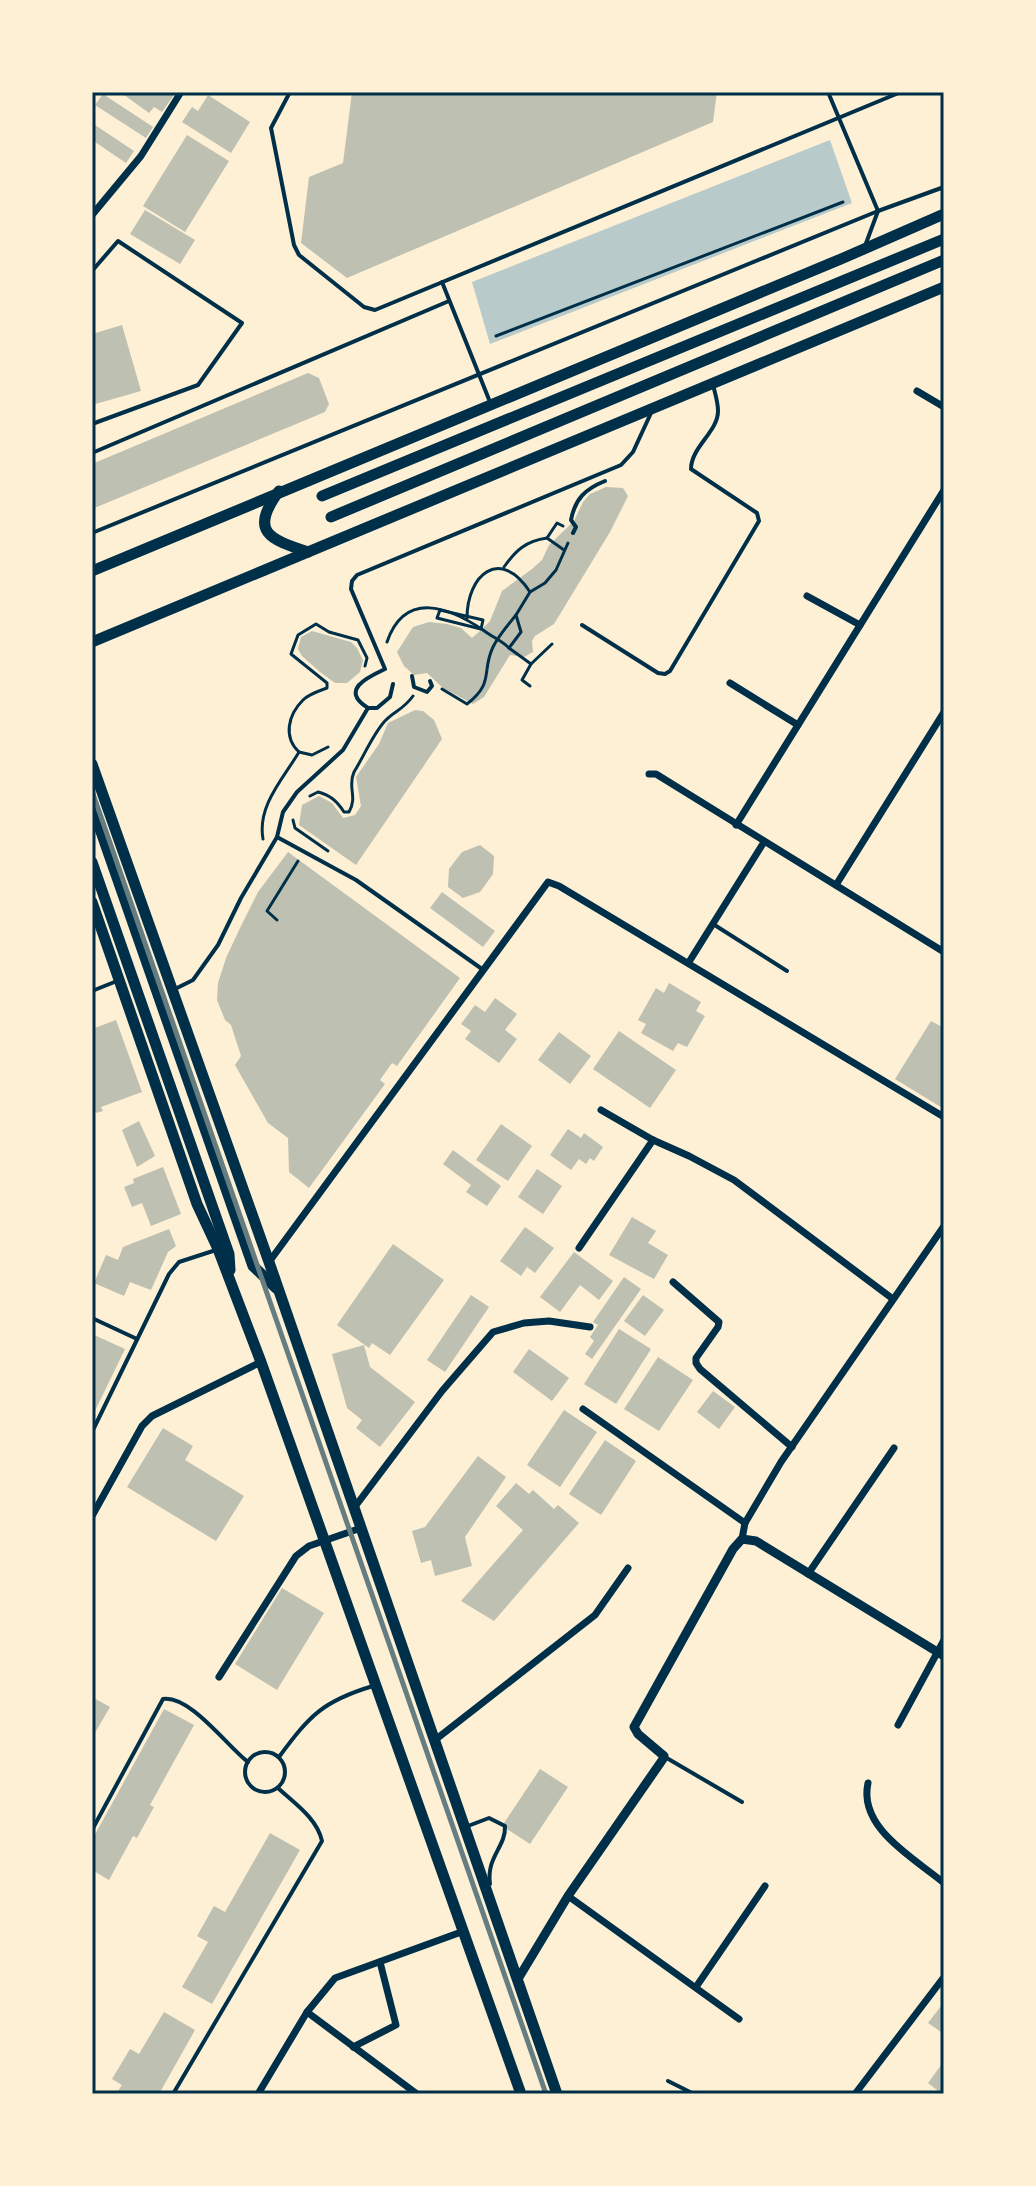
<svg xmlns="http://www.w3.org/2000/svg" width="1036" height="2186" viewBox="0 0 1036 2186" font-family="'Noto Sans',sans-serif">
<style>
.green{fill:#b9caca}
.building{fill:#bec0b2}
.lines{fill:none;stroke-linecap:round;stroke-linejoin:round}
.path{stroke:#003049;stroke-width:3}
.service{stroke:#003049;stroke-width:4}
.minor{stroke:#003049;stroke-width:7}
.tertiary{stroke:#003049;stroke-width:9}
.primary{stroke:#003049;stroke-width:11}
.rail{stroke:#657d81;stroke-width:5}
.neatline{fill:none;stroke:#003049;stroke-width:3}
</style>
<rect width="100%" height="100%" fill="#fdf0d5"/>
<path class="green" d="M830 140 852 203 490 344 472 282Z"/>
<g class="building">
<path d="M120 92H176L162 112 154 107 149 113Z"/>
<path d="M352 92H717L713 122 347 278 301 243 309 177 343 163Z"/>
<path d="M103 94 153 127 146 138 95 105Z"/>
<path d="M208 95 250 122 231 153 182 122 192 107 198 111Z"/>
<path d="M92 123 134 151 126 163 92 140Z"/>
<path d="M187 135 229 161 185 232 143 206Z"/>
<path d="M145 210 195 240 180 264 130 234Z"/>
<path d="M122 325 141 391 92 405V334Z"/>
<path d="M308 373 319 378 329 404 325 412 92 509V464Z"/>
<path d="M606 487 623 488 628 496 610 532 554 624 535 636 532 641 533 652 524 657 510 655 484 697 473 704 443 688 427 673 414 675 404 666 397 652 413 627 429 622 447 624 461 628 472 638 481 630 490 621 502 591 532 569 542 560 549 545 574 521 583 502 590 494Z"/>
<path d="M312 631 351 642 357 648 363 660 360 672 347 683H335L320 672 302 656 298 649 301 637Z"/>
<path d="M415 710 423 711 434 720 442 739 356 865 299 825 302 805 319 796 332 803 343 818 355 815 361 806 356 777 379 744 388 723Z"/>
<path d="M480 845 494 856 493 874 480 892 463 898 448 887 449 869 462 852Z"/>
<path d="M288 852 460 978 397 1066 392 1063 380 1080 385 1084 309 1188 289 1172 288 1138 268 1123 235 1065 241 1056 231 1025 225 1020 217 1000 218 983 226 958 240 928 258 892Z"/>
<path d="M442 892 495 931 483 947 430 908Z"/>
<path d="M669 983 701 1002 696 1011 705 1016 687 1047 678 1043 673 1051 641 1033 646 1024 638 1020 656 988 664 993Z"/>
<path d="M495 998 517 1014 505 1030 517 1039 499 1063 465 1039 471 1031 461 1024 475 1005 485 1012Z"/>
<path d="M116 1020 142 1092 101 1107 103 1111 96 1113 92 1101V1029Z"/>
<path d="M931 1021 944 1028V1109L895 1079Z"/>
<path d="M619 1031 676 1070 650 1108 593 1069Z"/>
<path d="M559 1032 591 1056 570 1084 538 1060Z"/>
<path d="M139 1121 155 1156 137 1167 122 1130Z"/>
<path d="M501 1124 532 1146 508 1181 476 1160Z"/>
<path d="M568 1129 581 1138 584 1133 603 1147 594 1161 590 1158 586 1164 579 1159 571 1170 550 1155Z"/>
<path d="M453 1150 501 1186 487 1206 466 1192 471 1185 443 1164Z"/>
<path d="M163 1167 181 1214 151 1226 142 1203 132 1207 124 1187 134 1183 133 1179Z"/>
<path d="M537 1169 562 1186 543 1214 518 1197Z"/>
<path d="M632 1217 656 1231 648 1243 668 1255 654 1279 609 1255Z"/>
<path d="M525 1227 554 1248 535 1273 527 1267 521 1276 500 1261Z"/>
<path d="M169 1229 176 1246 168 1252 151 1290 130 1282 124 1296 94 1283 106 1255 118 1260 123 1247Z"/>
<path d="M393 1244 444 1280 390 1355 372 1343 369 1348 337 1325Z"/>
<path d="M574 1252 613 1281 599 1300 580 1285 560 1312 540 1297Z"/>
<path d="M624 1277 641 1289 592 1359 585 1354 594 1341 590 1337 598 1325 593 1322Z"/>
<path d="M471 1295 489 1307 445 1372 427 1360Z"/>
<path d="M643 1295 664 1310 645 1336 624 1321Z"/>
<path d="M619 1329 651 1349 616 1404 584 1384Z"/>
<path d="M92 1334 125 1349 92 1417Z"/>
<path d="M364 1345 370 1367 415 1402 380 1447 356 1428 362 1420 347 1408 332 1354Z"/>
<path d="M529 1349 569 1378 552 1401 513 1372Z"/>
<path d="M658 1357 693 1380 659 1431 624 1409Z"/>
<path d="M713 1391 735 1407 719 1429 697 1412Z"/>
<path d="M564 1410 597 1432 560 1487 527 1465Z"/>
<path d="M163 1428 193 1446 185 1460 244 1496 216 1541 127 1487Z"/>
<path d="M605 1440 636 1461 601 1515 569 1494Z"/>
<path d="M478 1456 506 1477 465 1537 472 1566 435 1576 431 1560 421 1563 412 1531 425 1527Z"/>
<path d="M516 1483 529 1494 533 1490 554 1509 558 1505 579 1523 494 1621 461 1601 523 1530 496 1506Z"/>
<path d="M282 1588 324 1613 277 1690 235 1664Z"/>
<path d="M92 1697 110 1707 92 1738Z"/>
<path d="M164 1709 194 1725 150 1805 154 1807 137 1838 133 1836 109 1880 92 1870V1840Z"/>
<path d="M540 1769 568 1787 530 1844 502 1826Z"/>
<path d="M270 1833 300 1850 212 2004 182 1987 208 1942 197 1936 214 1906 225 1912Z"/>
<path d="M944 2002V2034L928 2023Z"/>
<path d="M164 2012 195 2030 159 2094H116L122 2085 112 2079 130 2049 139 2054Z"/>
<path d="M944 2061V2094H942L928 2083Z"/>
</g>
<g class="lines">
<g class="path">
<path d="M496 336 843 202"/>
<path d="M547 538 557 523 563 526"/>
<path d="M504 567C516 550 526 541 547 538L564 550"/>
<path d="M440 610 483 620 481 629 437 618Z"/>
<path d="M516 615 530 592 545 583 556 570 568 543"/>
<path d="M467 618C467 575 500 546 530 592"/>
<path d="M387 642C405 590 449 607 483 630 492 637 501 640 509 648"/>
<path d="M530 686 522 680 531 664"/>
<path d="M442 689 467 704C495 682 481 672 493 647 499 635 508 625 516 615L521 632 509 648 531 664 552 644"/>
<path d="M299 752C283 737 288 715 303 700 309 694 319 691 327 688V683L291 654 298 635 316 624 329 632 358 640 367 658 365 666"/>
<path d="M310 796 318 792C330 795 337 801 344 812H349C358 796 347 787 354 772 364 756 372 736 384 722 394 711 403 710 413 696"/>
<path d="M293 820 295 828 328 851"/>
<path d="M263 839C257 806 283 779 299 752L312 755 328 747"/>
<path d="M277 920 267 911 298 861"/>
</g>
<g class="service">
<path d="M290 92 271 128 294 245 299 255 364 307 375 310 901 92"/>
<path d="M828 92 878 211 865 246"/>
<path d="M92 271 118 241 242 323 198 385 92 424"/>
<path d="M442 282 490 402"/>
<path d="M92 453 449 301"/>
<path d="M92 533 878 211 944 187"/>
<path d="M573 533 576 527 571 520C575 499 585 489 605 481"/>
<path d="M582 625 658 673 665 674 670 671 759 521 757 513 691 469C691 447 718 432 718 411 718 402 715 393 713 385"/>
<path d="M412 676 414 687 427 692 432 686 430 681"/>
<path d="M393 684 390 697 377 708H368C339 690 368 677 385 669L351 589 352 581 357 575 621 465 633 452 651 413"/>
<path d="M277 837 356 880 482 969"/>
<path d="M713 924 787 971"/>
<path d="M173 990 193 980 218 945 241 898 277 837 283 812 297 792 343 750 368 708"/>
<path d="M92 991 117 981"/>
<path d="M92 1318 137 1339"/>
<path d="M92 1432 169 1274 179 1262 216 1250"/>
<circle cx="265" cy="1772" r="20"/>
<path d="M279 1757C310 1715 323 1701 373 1686"/>
<path d="M665 1757 742 1802"/>
<path d="M468 1826 489 1818 505 1826C506 1847 486 1857 490 1884"/>
<path d="M92 1830 163 1699C190 1695 227 1746 248 1762"/>
<path d="M668 2081 694 2094"/>
<path d="M173 2094 322 1841C317 1818 294 1803 278 1788"/>
</g>
<g class="minor">
<path d="M92 215 141 156 181 92"/>
<path d="M917 391 944 407"/>
<path d="M807 596 860 625"/>
<path d="M730 683 798 725"/>
<path d="M649 774H656L944 952"/>
<path d="M736 825 944 490"/>
<path d="M836 885 944 712"/>
<path d="M689 962 764 842"/>
<path d="M601 1110 653 1140 689 1156 734 1180 893 1299"/>
<path d="M579 1248 653 1140"/>
<path d="M269 1262 548 882 559 886 944 1117"/>
<path d="M673 1282 719 1322 718 1327 696 1358V1363L700 1369 792 1447"/>
<path d="M583 1409 745 1523"/>
<path d="M354 1508 442 1391 493 1332 524 1323 549 1321 590 1327"/>
<path d="M92 1516 142 1426 152 1416 261 1362"/>
<path d="M742 1539 745 1523 781 1462 944 1226"/>
<path d="M808 1574 894 1448"/>
<path d="M219 1677 296 1556 309 1546 361 1528"/>
<path d="M898 1725 944 1640"/>
<path d="M435 1740 595 1615 628 1568"/>
<path d="M868 1783C858 1828 914 1858 944 1883"/>
<path d="M568 1896 739 2019"/>
<path d="M696 1987 765 1886"/>
<path d="M307 2012 417 2094"/>
<path d="M353 2047 396 2025 380 1962"/>
<path d="M258 2094 307 2012 335 1978 464 1931"/>
<path d="M855 2094 944 1977"/>
</g>
<path class="tertiary" d="M518 1979 568 1896 663 1759 664 1756 638 1734 634 1727 733 1549 742 1539 756 1541 944 1656"/>
<g class="primary">
<path d="M279 491C249 532 269 539 308 552"/>
<path d="M322 496 944 239"/>
<path d="M331 517 944 260"/>
<path d="M92 571 841 259 944 214"/>
<path d="M92 642 944 287"/>
<path d="M92 764 269 1262 557 2094"/>
<path d="M92 806 253 1266 276 1288"/>
<path d="M92 862 229 1254 230 1270"/>
<path d="M92 902 197 1204 218 1249 261 1362 521 2094"/>
</g>
<path class="rail" d="M92 791 546 2094"/>
</g>
<rect width="1036" height="2186" fill="none" stroke="#fdf0d5" stroke-width="188"/>
<rect x="94" y="94" width="848" height="1998" class="neatline"/>
</svg>
